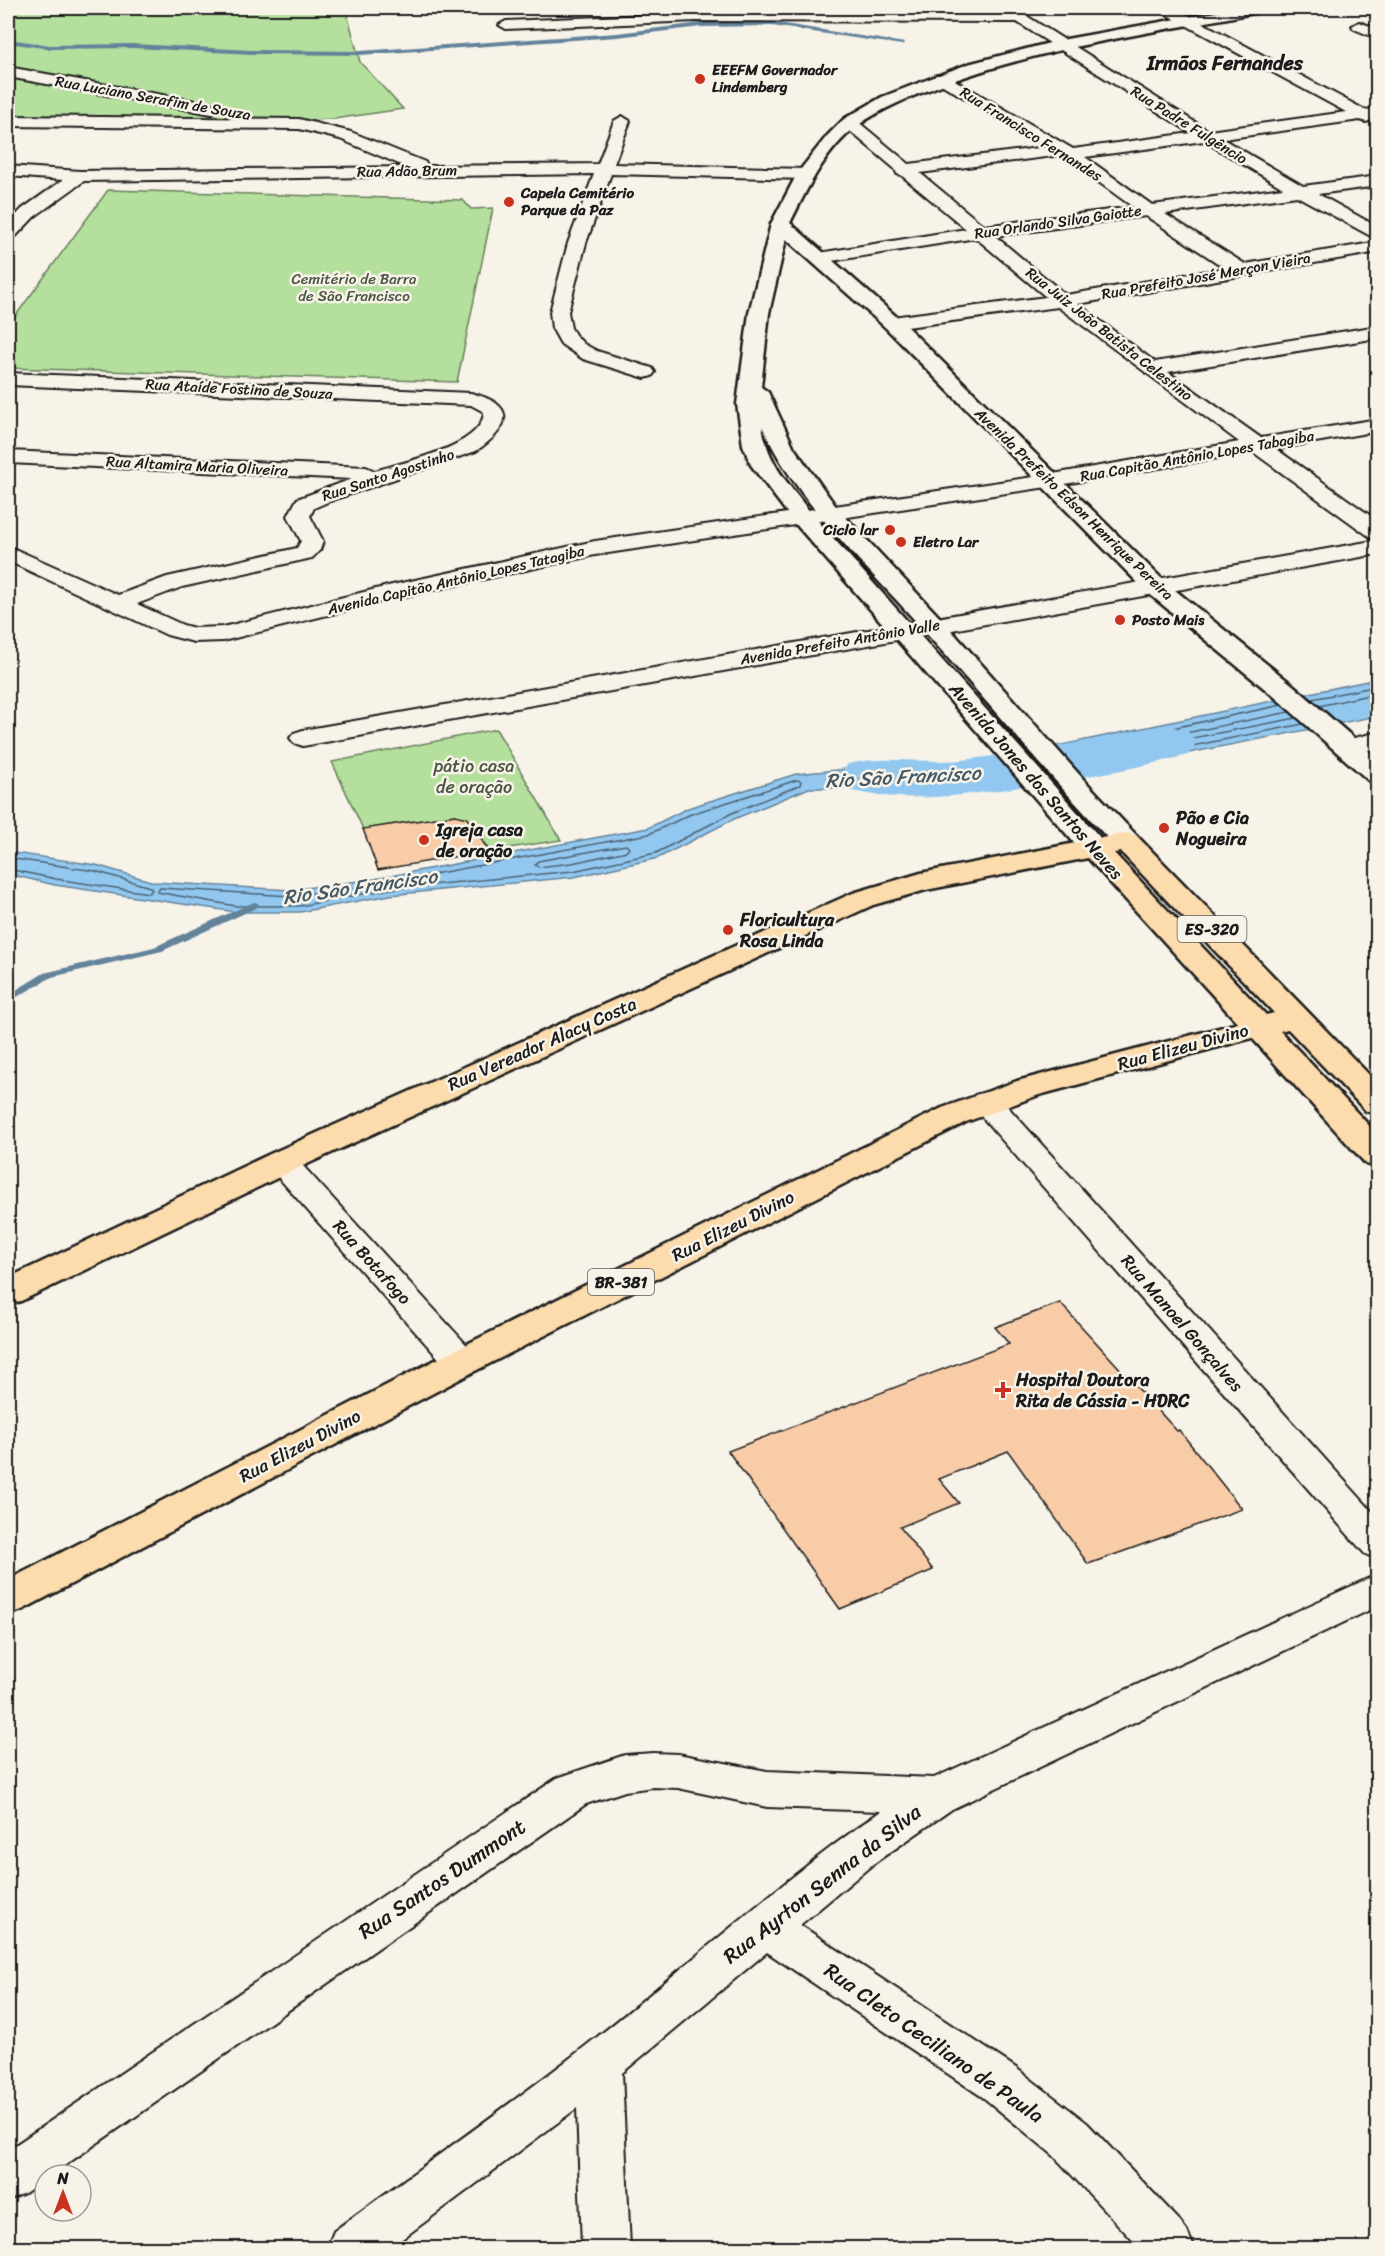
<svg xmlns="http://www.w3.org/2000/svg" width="1385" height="2256" viewBox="0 0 1385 2256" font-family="Sriracha,sans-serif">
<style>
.green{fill:#b4df9d;stroke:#687e5c;stroke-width:1.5}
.water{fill:#92c8f0;stroke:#63839b;stroke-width:1.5}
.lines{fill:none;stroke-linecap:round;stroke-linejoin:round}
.shore{stroke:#4b6171;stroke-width:1.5}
.stream{fill:#63839b;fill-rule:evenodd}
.river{fill:#92c8f0;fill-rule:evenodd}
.building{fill:#f9cca8;stroke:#1c1c1c;stroke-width:1.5}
.street-casing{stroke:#1c1c1c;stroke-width:4}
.secondary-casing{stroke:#1c1c1c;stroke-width:5}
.primary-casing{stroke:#1c1c1c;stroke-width:5}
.street{fill:#f7f3e8;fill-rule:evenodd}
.secondary{fill:#f7f3e8;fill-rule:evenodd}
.primary{fill:#fcdcac;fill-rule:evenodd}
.poi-dot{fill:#c8321e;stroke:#f7f3e8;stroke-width:2}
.labels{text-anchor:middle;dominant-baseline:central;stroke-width:5;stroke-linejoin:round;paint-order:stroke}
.far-poi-label{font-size:15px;font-weight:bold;fill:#1c1c1c;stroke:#f7f3e8;text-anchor:start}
.far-street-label{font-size:15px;fill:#1c1c1c;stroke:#f7f3e8}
.far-park-label{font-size:15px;fill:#4a5643;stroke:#f7f3e8}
.shield{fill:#f7f3e8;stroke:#5e5c59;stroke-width:1.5}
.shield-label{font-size:16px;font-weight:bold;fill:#1c1c1c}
.park-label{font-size:18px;fill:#4a5643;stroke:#f7f3e8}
.street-label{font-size:18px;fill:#1c1c1c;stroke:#f7f3e8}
.poi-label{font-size:18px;font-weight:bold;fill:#1c1c1c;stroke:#f7f3e8;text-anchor:start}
.far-district-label{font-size:20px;font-weight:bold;fill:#1c1c1c;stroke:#f7f3e8}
.water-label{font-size:20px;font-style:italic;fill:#455866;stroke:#f7f3e8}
.near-street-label{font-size:21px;fill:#1c1c1c;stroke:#f7f3e8}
</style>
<rect width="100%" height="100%" fill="#f7f3e8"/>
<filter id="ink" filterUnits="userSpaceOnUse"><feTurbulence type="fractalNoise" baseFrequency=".0167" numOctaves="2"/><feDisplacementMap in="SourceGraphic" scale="12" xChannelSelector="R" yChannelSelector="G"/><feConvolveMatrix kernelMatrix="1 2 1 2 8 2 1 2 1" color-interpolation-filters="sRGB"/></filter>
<g filter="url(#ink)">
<g class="green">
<path d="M8 8H352L348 17 360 62 403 109 334 119 286 121 8 119Z"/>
<path d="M108 190 463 200 471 209 493 208 457 382 8 368V326Z"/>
<path d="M496 729 561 840 489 851 467 818 455 815 363 829 332 762Z"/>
</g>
<g class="water">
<path d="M1377 679V716L1082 774 1057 746Z"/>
<path d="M959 765 973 781 902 794 848 788H809L734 819 658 858 574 877 390 895 300 912H236L55 885 8 874V852L96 865 154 882 290 890 374 879 648 828 688 808 796 774 867 767 907 774Z"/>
</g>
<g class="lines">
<g class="shore">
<path d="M1312 699 1378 686"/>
<path d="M1282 705 1073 749 1071 753 1086 767 1303 724"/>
<path d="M1319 706 1378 693"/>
<path d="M1289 712 1166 737 1164 741 1167 743 1296 718"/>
<path d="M955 772 959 774 957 778 902 788 836 782 833 779 836 776 867 773 907 780Z"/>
<path d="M797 780 801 781 800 785 732 813 656 853 573 871 389 889 300 906H236L157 892 160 888 290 896 375 885 649 834 691 814Z"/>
<path d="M626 845 629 848 627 851 572 863 538 867 535 865 538 861Z"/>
<path d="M8 858 95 871 150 887 152 890 149 893 56 879 8 869"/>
</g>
<g class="stream">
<path d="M757 8H763L758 16 755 14Z"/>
<path d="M772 22 905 43 902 45 772 26 701 27 617 37 360 55 252 54 133 48 50 49 8 43V39L50 45 133 44 252 50 360 51 617 33 701 23Z"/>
<path d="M254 902 258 903 259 905 258 907 162 951 52 977 8 1002V995L44 973 154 947Z"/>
</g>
<path class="river" d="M1167 725 1188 731 1196 743 1188 755C1139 768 1089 776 1039 784 975 794 912 805 848 790L839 777 848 764C885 755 924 764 962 760 1031 752 1099 739 1167 725Z"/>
</g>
<g class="building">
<path d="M455 815 467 818 489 851 378 870 363 829Z"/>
<path d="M1060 1303 1177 1431 1179 1430 1242 1509 1088 1564 1008 1451 939 1479 959 1503 900 1527 933 1570 840 1609 728 1451 1009 1344 995 1327Z"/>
</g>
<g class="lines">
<defs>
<g id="street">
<path d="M998 8H1014L1209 131 1346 112 1160 11 1158 8H1175L1365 110 1378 108V118L1366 122 1360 120 1223 139 1303 186 1378 176V186L1318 194 1378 227V240L1297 196 1165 214 1245 264 1378 242V252L1078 304 1155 362 1378 326V338L1168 372 1261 438 1378 419V431L1276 449 1378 521V539L1370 537 1253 452 1047 487 595 555 392 599 223 641 194 642 167 635 8 561V546L118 595 167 577 297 548 301 541 288 516 297 499 352 479 8 463V451L366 467 375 471C403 462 483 447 484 412L471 405 8 385V373L471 393C518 405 511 427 476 451L330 501 314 508 310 516 323 541 320 550 312 558 182 587 137 604 183 625 194 628 223 627 392 585 595 541 1047 475 1239 442 1058 307 892 329 885 327 882 323 885 319 892 317 1046 297 976 238 819 263 813 262 810 258 813 254 819 253 966 229 901 175 897 174 895 169 844 126 842 123 844 120H856L909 164 1047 147 936 81 933 78 936 75H946L1073 149 1191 133 1017 22 696 21 506 29 499 25 506 21 696 13 1004 14ZM1204 141 1283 188 1152 205 1085 157ZM1061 155 1133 207 984 226 920 173ZM1146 216 1225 268 1066 295 995 236Z"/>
<path d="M1359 22 1378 29V39L1354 29 1352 26Z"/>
<path d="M8 67 212 104 220 109 212 114 8 77Z"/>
<path d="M8 116 299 119 351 132 425 162 427 166 598 164 614 121 622 116 630 121 614 164 806 169 814 174 806 179 611 174 586 243 568 312 571 328 576 336 584 344 597 351 652 368 655 372 652 376 645 378 583 359 561 344 552 328 550 312 568 243 594 174 84 181 34 217 14 238 8 239V224L22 209 63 180 8 176V166L80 171 406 167 340 139 299 129 8 126Z"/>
<path d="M1378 540V554L303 746 294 743 290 738 294 733 303 730Z"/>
<path d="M1378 732V748L1348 755 1339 752 1335 747 1339 742Z"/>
<path d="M986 1092 997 1095 1378 1518V1559L1365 1554 975 1109 970 1102 975 1095Z"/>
<path d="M282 1152 293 1155 474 1353 480 1362 474 1371 462 1375 450 1371 271 1169 266 1162 271 1155Z"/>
<path d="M1378 1574V1606L952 1809 873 1864 800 1925 1016 2068 1087 2123 1178 2219 1187 2231 1194 2248H1140L1053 2155 984 2098 767 1952 622 2073 630 2248H582L577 2108 390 2248H327L334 2231C417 2170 502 2111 583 2048 684 1970 776 1884 881 1811L767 1807 678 1788 653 1787 625 1791 586 1804 51 2175H45V2179L25 2193 8 2200V2150L557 1778 625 1755 653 1753 678 1754 767 1771 934 1778Z"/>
</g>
<path id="secondary" d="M1238 8H1266L1259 12C1152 33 1041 47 939 86 910 97 882 108 857 126 825 150 807 189 790 223L899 319 1165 582 1294 686 1378 759V782L1368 780 1276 698 1147 592 885 327 786 239 769 313 761 387 768 392 794 448 837 508 943 621 1084 780 1137 836 1141 842 1137 848 1127 851 1117 848C1051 778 990 705 926 633 869 567 799 507 762 426 768 464 788 483 810 512L1104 842 1108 848 1104 854 1094 857 1084 854 794 522 751 465 743 445 737 404 749 313 771 224 797 174 827 136 844 119 882 97 968 64 1061 40Z"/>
<path id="primary" d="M1127 833 1137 836 1378 1084V1114L1366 1111 1288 1029 1280 1031 1378 1135V1167L1366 1164 1252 1038 1039 1095 966 1122 475 1371 22 1610 8 1615V1580L449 1353 942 1108 1017 1081 1238 1023 1088 858 926 890 873 905 294 1170 21 1301 8 1304V1278L270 1154 853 893 921 873ZM1121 852 1274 1013 1266 1015 1114 853Z"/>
</defs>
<use href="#street" class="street-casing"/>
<use href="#secondary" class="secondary-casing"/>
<use href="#primary" class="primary-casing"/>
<use href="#street" class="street"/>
<use href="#secondary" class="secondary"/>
<use href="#primary" class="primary"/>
</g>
</g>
<g class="poi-dot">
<circle cx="700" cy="79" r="6"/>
<circle cx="509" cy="202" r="6"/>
<circle cx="890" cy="530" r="6"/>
<circle cx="901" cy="542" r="6"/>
<circle cx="1120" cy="620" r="6"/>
<circle cx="1164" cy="828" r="6"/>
<circle cx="424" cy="840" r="6"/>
<circle cx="728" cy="930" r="6"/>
<path d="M1000 1381h6v6h6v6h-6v6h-6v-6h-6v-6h6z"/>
</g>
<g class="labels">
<g class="far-poi-label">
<text x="712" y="70">EEEFM Governador<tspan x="712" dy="17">Lindemberg</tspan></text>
<text x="521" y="193">Capela Cemitério<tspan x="521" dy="17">Parque da Paz</tspan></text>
<text x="878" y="530" text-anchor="end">Ciclo lar</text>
<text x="913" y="542">Eletro Lar</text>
<text x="1132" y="620">Posto Mais</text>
</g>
<g class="far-street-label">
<text transform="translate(153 98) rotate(10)">Rua Luciano Serafim de Souza</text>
<text transform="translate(1189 125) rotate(32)">Rua Padre Fulgêncio</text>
<text transform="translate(1031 134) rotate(32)">Rua Francisco Fernandes</text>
<text transform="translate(407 171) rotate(-1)">Rua Adão Brum</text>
<text transform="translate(1058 222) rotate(-8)">Rua Orlando Silva Gaiotte</text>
<text transform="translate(1206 276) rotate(-10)">Rua Prefeito José Merçon Vieira</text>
<text transform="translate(1109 334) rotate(38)">Rua Juiz João Batista Celestino</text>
<text transform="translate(239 389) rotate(3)">Rua Ataíde Fostino de Souza</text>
<text transform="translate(1197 456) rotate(-10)">Rua Capitão Antônio Lopes Tabagiba</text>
<text transform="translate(197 466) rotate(3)">Rua Altamira Maria Oliveira</text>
<text transform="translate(388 475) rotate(-18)">Rua Santo Agostinho</text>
<text transform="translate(1074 504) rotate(44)">Avenida Prefeito Edson Henrique Pereira</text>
<text transform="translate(456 580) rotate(-13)">Avenida Capitão Antônio Lopes Tatagiba</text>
<text transform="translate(840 642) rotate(-10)">Avenida Prefeito Antônio Valle</text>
</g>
<g class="far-park-label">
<text x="354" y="279">Cemitério de Barra<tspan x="354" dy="17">de São Francisco</tspan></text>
</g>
<g class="shield">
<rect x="1177.5" y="916" width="69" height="26" rx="4.5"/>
<rect x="588" y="1269" width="66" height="26" rx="4.5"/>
</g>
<g class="shield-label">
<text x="1212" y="929">ES-320</text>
<text x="621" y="1282">BR-381</text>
</g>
<g class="park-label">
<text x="474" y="766">pátio casa<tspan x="474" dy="21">de oração</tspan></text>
</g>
<g class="street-label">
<text transform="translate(1036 781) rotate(49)">Avenida Jones dos Santos Neves</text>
<text transform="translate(542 1044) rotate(-24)">Rua Vereador Alacy Costa</text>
<text transform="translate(1183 1047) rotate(-15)">Rua Elizeu Divino</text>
<text transform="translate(733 1226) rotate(-27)">Rua Elizeu Divino</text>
<text transform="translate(372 1262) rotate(48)">Rua Botafogo</text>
<text transform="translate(1182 1323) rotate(49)">Rua Manoel Gonçalves</text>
<text transform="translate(300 1446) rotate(-28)">Rua Elizeu Divino</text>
</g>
<g class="poi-label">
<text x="1176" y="818">Pão e Cia<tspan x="1176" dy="21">Nogueira</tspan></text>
<text x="436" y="830">Igreja casa<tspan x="436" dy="21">de oração</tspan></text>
<text x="740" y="920">Floricultura<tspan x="740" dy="21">Rosa Linda</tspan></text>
<text x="1016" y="1380">Hospital Doutora<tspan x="1016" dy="21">Rita de Cássia - HDRC</tspan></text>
</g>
<g class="far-district-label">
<text x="1225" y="63">Irmãos Fernandes</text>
</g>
<g class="water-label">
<text transform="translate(903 777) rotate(-3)">Rio São Francisco</text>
<text transform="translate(360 887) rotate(-8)">Rio São Francisco</text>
</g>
<g class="near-street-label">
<text transform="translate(442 1879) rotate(-34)">Rua Santos Dummont</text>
<text transform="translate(822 1884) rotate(-38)">Rua Ayrton Senna da Silva</text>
<text transform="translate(934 2043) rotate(35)">Rua Cleto Ceciliano de Paula</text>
</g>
</g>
<rect width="1385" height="2256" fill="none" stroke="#f7f3e8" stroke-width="30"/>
<rect x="15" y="15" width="1355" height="2226" fill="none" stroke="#1c1c1c" stroke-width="2" filter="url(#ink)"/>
<g transform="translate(63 2193)"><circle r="28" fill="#f7f3e8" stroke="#9f9d96" stroke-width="1.5"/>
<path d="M0-4.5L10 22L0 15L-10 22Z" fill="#c8321e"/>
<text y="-9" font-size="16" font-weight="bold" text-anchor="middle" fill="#1c1c1c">N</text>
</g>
</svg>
